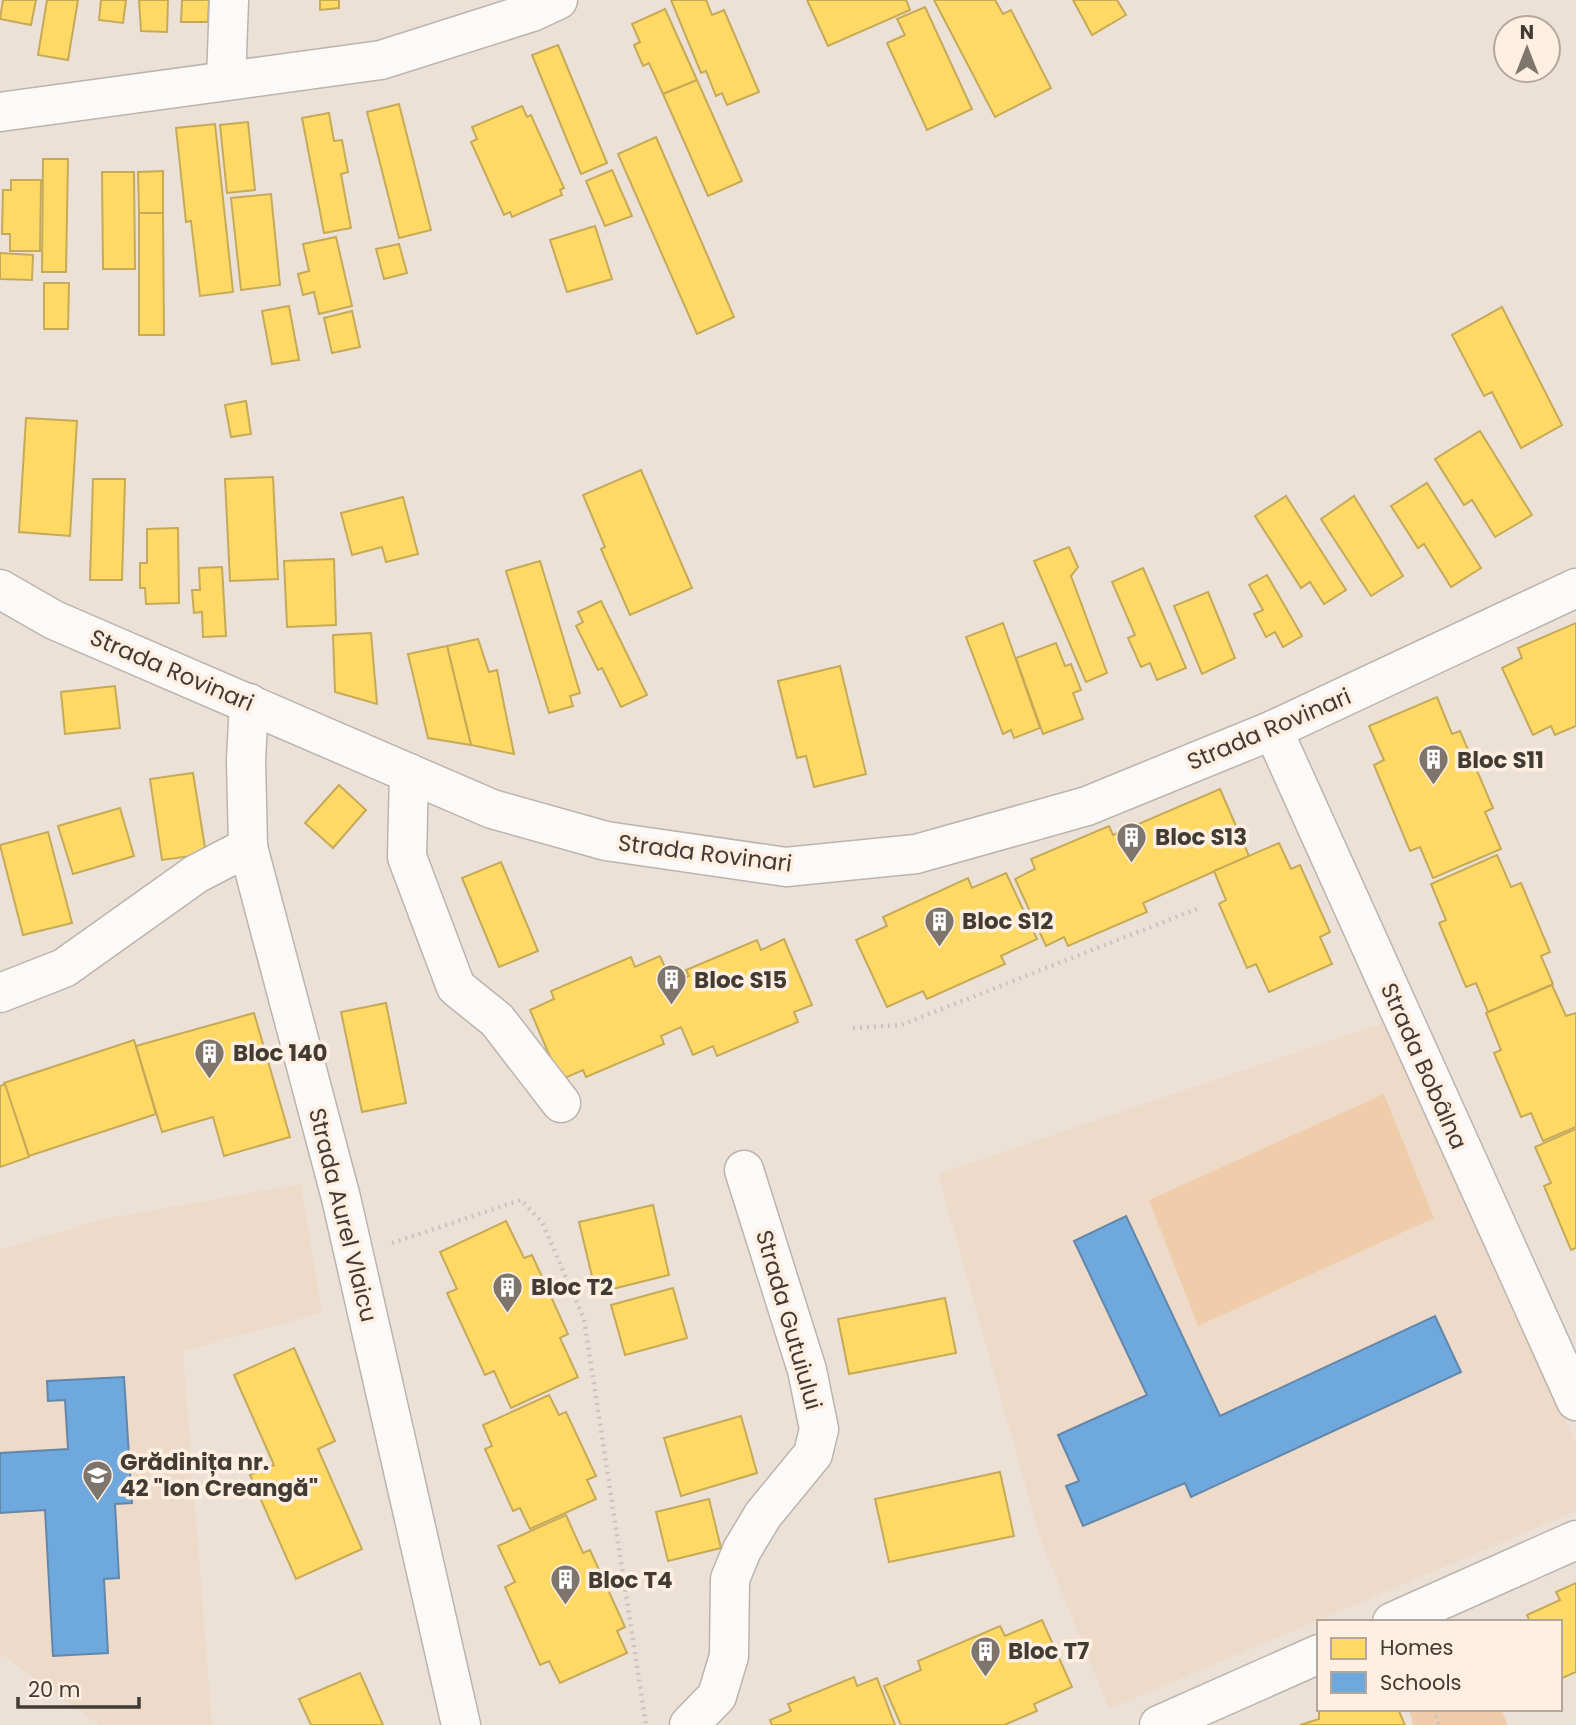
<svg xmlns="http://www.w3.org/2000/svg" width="1576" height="1725" viewBox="0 0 1576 1725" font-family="Poppins,sans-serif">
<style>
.built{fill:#eddac9}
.green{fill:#f0cdaa}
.homes{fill:#ffd966;stroke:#c6aa57;stroke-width:2}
.schools{fill:#6fa8dc;stroke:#6287aa;stroke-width:2}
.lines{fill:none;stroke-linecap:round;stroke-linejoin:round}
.minor-casing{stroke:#bcb4ac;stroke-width:41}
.path{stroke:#c8c4c1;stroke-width:4.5;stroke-dasharray:2 5;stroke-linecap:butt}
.minor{stroke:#fcfaf9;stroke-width:38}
.labels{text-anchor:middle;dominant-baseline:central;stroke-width:7;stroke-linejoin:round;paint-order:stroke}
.street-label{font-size:23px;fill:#423b34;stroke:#ffefe1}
.poi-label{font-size:23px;font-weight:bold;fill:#423b34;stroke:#ffefe1;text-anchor:start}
</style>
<rect width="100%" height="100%" fill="#ece1d7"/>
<g class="built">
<path d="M1385 1022 1576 1444V1511L1109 1709 1040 1538 938 1174Z"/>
<path d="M301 1184 322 1313 183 1351 212 1725H99L0 1653V1250L103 1219Z"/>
</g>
<g class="green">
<path d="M1384 1094 1434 1218 1198 1326 1149 1200Z"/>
<path d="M1409 1709H1501L1508 1725H1413Z"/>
</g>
<g class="homes">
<path d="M3 0H36L31 25 0 19Z"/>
<path d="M47 0H78L68 60 38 55Z"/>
<path d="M101 0H126L123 23 99 20Z"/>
<path d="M139 0H168L167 32 141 31Z"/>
<path d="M182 0H209L208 22H181Z"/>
<path d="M320 0H339V8L320 10Z"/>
<path d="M671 0H706L712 15 724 10 759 92 727 105 722 93 716 96 706 71 701 73Z"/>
<path d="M807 0H906L910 10 828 46Z"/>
<path d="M934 0H995L1003 14 1011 10 1051 88 995 117Z"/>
<path d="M1073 0H1117L1126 15 1092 35Z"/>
<path d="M925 7 972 109 927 130 887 43 905 35 897 19Z"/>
<path d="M665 9 697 80 663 94 649 63 643 66 634 45 640 42 632 24Z"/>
<path d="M558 45 607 163 581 174 532 55Z"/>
<path d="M697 80 742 181 708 196 663 94Z"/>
<path d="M399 104 431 230 399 238 367 112Z"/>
<path d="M522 106 527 117 531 115 564 188 560 190 562 195 512 217 510 212 504 215 471 142 477 139 472 127Z"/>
<path d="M329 113 334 141 342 140 348 172 341 174 351 228 324 233 302 118Z"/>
<path d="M248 122 255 190 227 193 220 125Z"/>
<path d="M215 124 233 292 200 296 191 221 186 222 176 128Z"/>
<path d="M656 137 734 317 697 334 618 154Z"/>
<path d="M43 159H68L66 272H42Z"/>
<path d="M612 170 632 216 605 226 586 181Z"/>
<path d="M163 171V213H139L138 172Z"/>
<path d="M102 172H134L135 269H103Z"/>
<path d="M11 180H41L40 251H10V234H2L3 190H11Z"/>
<path d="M271 194 280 285 241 290 231 198Z"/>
<path d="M139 213H163L164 335H139Z"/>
<path d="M595 226 612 279 567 292 550 240Z"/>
<path d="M336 237 352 306 319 314 314 292 303 295 298 274 309 271 303 244Z"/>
<path d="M399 244 407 273 384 279 376 249Z"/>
<path d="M0 253 33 255 32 280 0 279Z"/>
<path d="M44 283H69L68 329H44Z"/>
<path d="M289 306 299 360 272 364 262 311Z"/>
<path d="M1502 307 1562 425 1521 448 1492 392 1484 396 1452 335Z"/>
<path d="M352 311 360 347 332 353 324 318Z"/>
<path d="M246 401 251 434 231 437 225 405Z"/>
<path d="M26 418 77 421 70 536 19 532Z"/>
<path d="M1480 431 1532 515 1495 537 1472 500 1464 505 1435 459Z"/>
<path d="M641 470 692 588 630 615 601 549 605 547 583 495Z"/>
<path d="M273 477 278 579 230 581 225 479Z"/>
<path d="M93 479H125L122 580H90Z"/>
<path d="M1427 483 1481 568 1451 587 1424 544 1418 548 1391 506Z"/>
<path d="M1286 496 1346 590 1324 604 1310 582 1301 588 1255 516Z"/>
<path d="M1354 496 1403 576 1371 596 1321 519Z"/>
<path d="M403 497 418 554 386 562 382 547 352 555 341 513Z"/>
<path d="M178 528 179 603 146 604 145 588H140V563H147V529Z"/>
<path d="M1069 547 1078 567 1071 576 1107 673 1086 682 1034 561Z"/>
<path d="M334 559 336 625 287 627 284 561Z"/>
<path d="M540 561 580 693 570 696 573 706 549 713 506 571Z"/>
<path d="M222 567 226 636 203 637 202 612 194 613 192 590H200L199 568Z"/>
<path d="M1143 568 1186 668 1157 680 1150 663 1141 667 1128 638 1135 635 1112 582Z"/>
<path d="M1267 575 1302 636 1283 647 1275 632 1266 637 1254 614 1263 610 1249 585Z"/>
<path d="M1208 592 1235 658 1202 674 1174 606Z"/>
<path d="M601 601 647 695 621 707 602 668 598 670 576 626 583 622 578 612Z"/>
<path d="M1003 623 1040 728 1014 738 1011 730 1003 734 966 637Z"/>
<path d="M1576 623V726L1555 735 1551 726 1533 735 1502 668 1522 658 1518 648Z"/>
<path d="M371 633 377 704 335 692 333 635Z"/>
<path d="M478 639 489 672 497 670 514 754 471 745 447 646Z"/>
<path d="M1056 643 1065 666 1071 664 1081 690 1073 693 1083 719 1043 734 1016 658Z"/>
<path d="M447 646 471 745 428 738 408 654Z"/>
<path d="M840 666 866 774 814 787 806 756 797 758 778 681Z"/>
<path d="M115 686 120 728 65 734 61 692Z"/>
<path d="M1437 697 1452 734 1460 731 1493 808 1485 812 1501 849 1433 878 1420 847 1410 851 1374 765 1384 760 1369 726Z"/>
<path d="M193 773 206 854 162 860 150 779Z"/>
<path d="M339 785 366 810 333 848 305 823Z"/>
<path d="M1220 789 1249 856 1143 903 1147 912 1068 946 1064 937 1046 946 1015 879 1035 869 1031 859 1109 826 1113 835Z"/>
<path d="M120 808 134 856 73 874 58 826Z"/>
<path d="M48 832 72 923 23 935 0 845Z"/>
<path d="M1279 843 1291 869 1300 865 1330 932 1320 937 1332 964 1269 992 1256 964 1247 968 1219 904 1226 900 1214 871Z"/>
<path d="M1497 855 1511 887 1521 883 1550 952 1541 956 1553 984 1488 1012 1476 983 1466 987 1439 923 1446 920 1431 884Z"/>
<path d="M501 862 538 951 499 967 462 878Z"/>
<path d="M1006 873 1037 939 1001 956 1005 964 927 999 923 991 887 1007 856 940 887 926 883 917 968 878 972 888Z"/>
<path d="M784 939 812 1005 794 1012 798 1022 717 1056 713 1046 693 1055 681 1027 661 1036 664 1044 586 1077 583 1070 560 1080 530 1010 554 999 551 991 631 957 635 967 660 956 672 983 689 976 686 970 757 940 761 950Z"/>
<path d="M1552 985 1566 1016 1576 1013V1127L1543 1141 1531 1113 1521 1117 1494 1053 1501 1050 1486 1013Z"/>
<path d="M386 1003 406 1103 362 1112 341 1012Z"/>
<path d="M254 1013 290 1137 224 1156 213 1117 162 1132 136 1046Z"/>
<path d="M134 1040 156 1114 29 1156 4 1083Z"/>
<path d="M5 1084 29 1157 0 1167V1086Z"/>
<path d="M1576 1129V1248L1571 1250 1544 1186 1551 1183 1535 1147Z"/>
<path d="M653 1205 669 1275 596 1293 579 1222Z"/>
<path d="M506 1221 524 1258 532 1255 568 1334 560 1338 578 1377 511 1408 494 1371 485 1375 447 1293 457 1289 440 1252Z"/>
<path d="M673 1288 687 1338 625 1355 611 1305Z"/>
<path d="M945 1298 956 1353 849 1374 838 1319Z"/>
<path d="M294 1348 335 1441 318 1449 362 1549 296 1579 250 1475 274 1465 234 1375Z"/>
<path d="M549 1395 559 1415 566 1412 596 1476 587 1480 596 1499 530 1529 520 1508 513 1511 485 1449 492 1446 483 1425Z"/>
<path d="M741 1416 757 1473 681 1496 664 1438Z"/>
<path d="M1000 1472 1014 1536 889 1562 875 1499Z"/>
<path d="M709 1499 721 1548 668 1561 656 1512Z"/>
<path d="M566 1515 583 1553 590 1550 625 1627 617 1631 627 1653 560 1683 549 1661 540 1665 505 1587 515 1582 498 1546Z"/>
<path d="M1576 1583V1672L1560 1679V1622H1530L1527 1615 1560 1600 1556 1592Z"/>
<path d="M1042 1620 1072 1687 1034 1704 1037 1711 1004 1725H901L884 1686 921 1670 918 1661 1000 1626 1005 1636Z"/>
<path d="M360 1673 383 1725H311L299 1699Z"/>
<path d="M854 1677 857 1686 877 1678 895 1725H772L770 1720 791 1711 788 1704Z"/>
<path d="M1319 1709H1398L1405 1725H1300L1319 1719Z"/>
</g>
<g class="schools">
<path d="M1126 1216 1220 1416 1435 1316 1461 1372 1191 1497 1185 1483 1083 1526 1066 1486 1079 1481 1058 1435 1147 1395 1074 1241Z"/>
<path d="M124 1377 132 1503 115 1504 119 1578 104 1579 108 1653 53 1656 45 1510 0 1513V1453L68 1449 65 1400 48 1401 47 1381Z"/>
</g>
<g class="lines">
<defs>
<g id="minor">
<path d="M226 81 229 0"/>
<path d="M0 112 381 60 532 12 558 0"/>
<path d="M0 589 54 620 492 809 606 841 786 867 916 854 1087 806 1273 730 1576 588"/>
<path d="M249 703 246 760 248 847 341 1198 461 1725"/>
<path d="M1273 730 1576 1401"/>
<path d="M409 773 407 857 456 987 497 1020 561 1103"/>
<path d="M0 993 64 968 196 874 248 847"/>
<path d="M1392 1622 1576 1540"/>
<path d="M689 1725 717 1696 729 1656 730 1579 742 1550 763 1515 813 1454 819 1429 807 1370 744 1170"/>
<path d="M1159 1725 1319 1654"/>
</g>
</defs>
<use href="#minor" class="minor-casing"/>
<g class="path">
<path d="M853 1028 901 1025 1199 908"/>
<path d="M392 1243 521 1200 542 1222 584 1319 646 1725"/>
<path d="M1433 1709 1439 1725"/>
</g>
<use href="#minor" class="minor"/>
</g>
<defs>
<symbol id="building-pin" viewBox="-11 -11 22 30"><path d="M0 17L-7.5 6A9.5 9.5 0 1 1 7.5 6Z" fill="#7e756d" stroke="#ffefe1"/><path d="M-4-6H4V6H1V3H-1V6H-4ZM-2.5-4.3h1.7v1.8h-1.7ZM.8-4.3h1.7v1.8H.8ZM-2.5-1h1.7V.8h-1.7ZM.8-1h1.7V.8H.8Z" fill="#fff"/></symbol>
<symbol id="school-pin" viewBox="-11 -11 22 30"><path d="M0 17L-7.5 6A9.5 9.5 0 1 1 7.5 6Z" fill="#7e756d" stroke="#ffefe1"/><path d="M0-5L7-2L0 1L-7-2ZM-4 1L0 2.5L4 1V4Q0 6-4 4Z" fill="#fff"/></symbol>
</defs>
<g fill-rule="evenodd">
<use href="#building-pin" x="1416" y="742" width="35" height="47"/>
<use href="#building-pin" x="1114" y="820" width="35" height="47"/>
<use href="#building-pin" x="922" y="904" width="35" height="47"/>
<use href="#building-pin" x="654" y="962" width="35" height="47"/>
<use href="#building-pin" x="192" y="1036" width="35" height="47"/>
<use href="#building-pin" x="490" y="1270" width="35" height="47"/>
<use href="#school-pin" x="80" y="1458" width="35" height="47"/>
<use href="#building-pin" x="548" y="1562" width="35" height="47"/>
<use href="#building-pin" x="968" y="1634" width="35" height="47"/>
</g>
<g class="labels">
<g class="street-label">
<text transform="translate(172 670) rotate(23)">Strada Rovinari</text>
<text transform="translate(1269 729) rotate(-23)">Strada Rovinari</text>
<text transform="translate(705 853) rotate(7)">Strada Rovinari</text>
<text transform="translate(1424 1066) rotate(66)">Strada Bobâlna</text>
<text transform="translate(343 1215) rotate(76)">Strada Aurel Vlaicu</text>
<text transform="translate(789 1320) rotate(74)">Strada Gutuiului</text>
</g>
<g class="poi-label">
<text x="1457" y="760">Bloc S11</text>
<text x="1155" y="837">Bloc S13</text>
<text x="962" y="921">Bloc S12</text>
<text x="694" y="980">Bloc S15</text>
<text x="233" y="1053">Bloc 140</text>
<text x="531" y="1287">Bloc T2</text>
<text x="120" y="1462">Grădinița nr.<tspan x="120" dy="26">42 "Ion Creangă"</tspan></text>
<text x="588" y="1580">Bloc T4</text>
<text x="1008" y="1651">Bloc T7</text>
</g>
</g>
<rect x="1317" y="1620" width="245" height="91" fill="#ffefe1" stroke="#b3a79c" stroke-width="2"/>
<rect x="1331" y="1638" width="35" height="21" fill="#ffd966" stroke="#b3a79c" stroke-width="2"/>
<text x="1380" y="1655" font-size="21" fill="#423b34">Homes</text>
<rect x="1331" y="1672" width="35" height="21" fill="#6fa8dc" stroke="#b3a79c" stroke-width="2"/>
<text x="1380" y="1690" font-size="21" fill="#423b34">Schools</text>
<g transform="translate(1527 49)"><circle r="33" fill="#ffefe1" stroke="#b3a79c" stroke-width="2"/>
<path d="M0-5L12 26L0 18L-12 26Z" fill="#7e756d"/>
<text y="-10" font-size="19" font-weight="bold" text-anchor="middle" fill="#423b34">N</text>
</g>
<path d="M18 1697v10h121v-10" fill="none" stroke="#423b34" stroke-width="3.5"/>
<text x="28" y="1697" font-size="21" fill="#423b34" stroke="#ffefe1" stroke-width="5" paint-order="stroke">20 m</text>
</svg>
